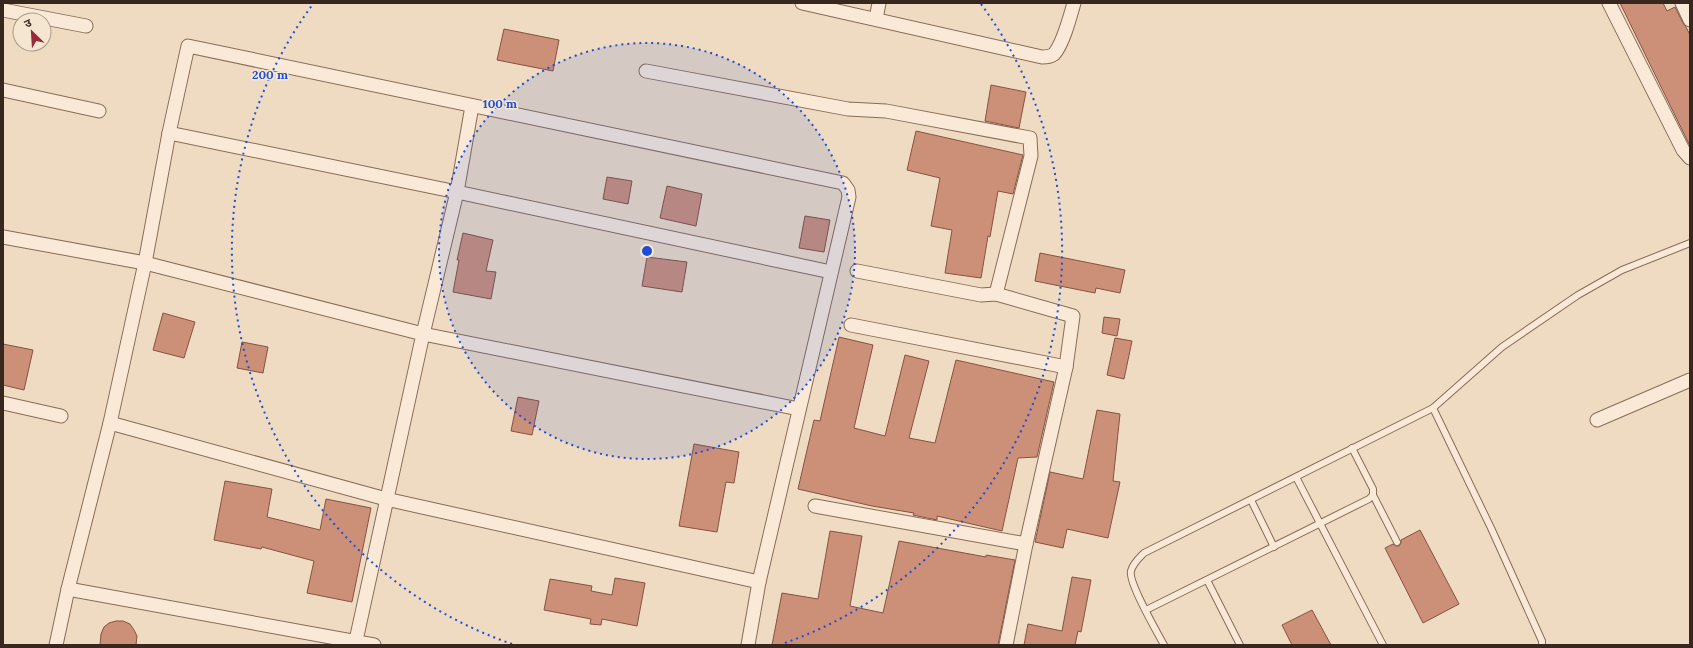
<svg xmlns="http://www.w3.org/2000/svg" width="1693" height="648" viewBox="0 0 1693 648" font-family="Lora,'Noto Sans Devanagari',serif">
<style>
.building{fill:#cc9078;stroke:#87523f}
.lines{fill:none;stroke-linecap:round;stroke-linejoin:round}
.lane-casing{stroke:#886c59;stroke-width:8}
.street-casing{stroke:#886c59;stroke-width:15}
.lane{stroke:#f9e9d6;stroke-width:6}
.street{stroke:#f9e9d6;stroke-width:13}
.ring{fill:none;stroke:#1d4ed8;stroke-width:2;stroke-dasharray:2 4}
.centre{fill:#1d4ed8;stroke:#f5e6d2;stroke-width:2}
.ring-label{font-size:12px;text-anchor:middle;font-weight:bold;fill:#1d4ed8;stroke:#f5e6d2;stroke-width:3;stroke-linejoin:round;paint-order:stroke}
</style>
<rect width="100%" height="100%" fill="#eedbc2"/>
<g class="building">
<path d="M1620 3H1663L1667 11 1675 7 1683 23 1686 27 1690 35V146Z"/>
<path d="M504 29 559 40 553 71 497 60Z"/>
<path d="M991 85 1026 92 1019 128 985 121Z"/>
<path d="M916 131 1023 155 1013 194 998 191 990 237 988 236 981 278 945 273 952 230 931 226 940 178 907 170Z"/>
<path d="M607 177 632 181 628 204 603 199Z"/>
<path d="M667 186 702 194 696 226 660 218Z"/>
<path d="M805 216 830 220 824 252 799 248Z"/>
<path d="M463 233 493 240 486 271 496 272 491 299 453 292 459 260H457Z"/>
<path d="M1040 253 1125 270 1120 293 1096 288 1095 293 1035 281Z"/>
<path d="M647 257 687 262 682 292 642 286Z"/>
<path d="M163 313 195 322 184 358 153 350Z"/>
<path d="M1104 317 1120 319 1117 336 1102 333Z"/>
<path d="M839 337 873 345 854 428 885 436 905 355 929 361 909 438 935 443 956 360 1054 382 1037 457 1018 458 1002 531 937 516V520L913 515 914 513 872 506 798 489 814 420 820 421Z"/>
<path d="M1115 338 1132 341 1124 379 1107 375Z"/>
<path d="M242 342 268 347 263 373 237 368Z"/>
<path d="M3 344 33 350 24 390 3 385Z"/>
<path d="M518 397 539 401 532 435 511 431Z"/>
<path d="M1097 410 1120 414 1113 481 1120 482 1108 538 1067 529 1063 548 1035 542 1050 472 1083 479Z"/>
<path d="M694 444 739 452 734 483 726 482 717 532 679 526Z"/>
<path d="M225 481 272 489 267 517 320 530 326 499 371 508 352 602 307 593 314 561 262 547 261 549 214 540Z"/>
<path d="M1420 530 1459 604 1423 623 1385 548 1393 544 1396 546H1399L1401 543V540Z"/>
<path d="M830 531 862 536 850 606 883 613 899 541 986 557V555L1015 560 998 645H772L782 593 818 599Z"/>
<path d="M1072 577 1091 580 1081 632 1078 631 1075 645H1024L1028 624 1062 631Z"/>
<path d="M615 578 645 583 637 626 602 619 601 625 590 624 591 619 544 610 550 579 592 586 591 591 612 595Z"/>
<path d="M1312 610 1331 645H1292L1282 625Z"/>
<path d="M116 621H123L130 624 134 630 137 636 136 645H100L101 634 104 627 109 623Z"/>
</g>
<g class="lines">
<defs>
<g id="lane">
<path d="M1433 408 1491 528 1542 641V645"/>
<path d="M1296 477 1383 645"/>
<path d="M1373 495 1397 542"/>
<path d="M1251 500 1274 547"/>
<path d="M1207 580 1240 645"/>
<path d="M1146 610 1369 499 1373 495V489L1352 448"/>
<path d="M1164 645C1157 632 1128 582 1131 571 1133 563 1139 558 1144 553L1433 408 1502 347 1578 295 1622 270 1690 243"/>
</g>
<g id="street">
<path d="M802 3 1042 57C1046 57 1050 57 1054 54 1063 44 1070 17 1074 3"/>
<path d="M1609 3 1683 150 1690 158"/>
<path d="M1682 3 1690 20"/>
<path d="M3 10 86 26"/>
<path d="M876 19 879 3"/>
<path d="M646 71 848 109 886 111 1030 138 1031 156 996 294"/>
<path d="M3 90 99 111"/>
<path d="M169 133 457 192 831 272"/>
<path d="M3 237 145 263 423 334 799 409"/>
<path d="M857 271 981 295 996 294 1073 316 1066 367 1026 544 1006 645"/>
<path d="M851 325 1066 367"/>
<path d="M3 403 61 416"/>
<path d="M1597 420 1690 380"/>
<path d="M110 423 386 499 759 582"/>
<path d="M815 506 1026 544"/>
<path d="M68 589 374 645"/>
<path d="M56 645 68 589 110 423 145 263 169 133 188 46 843 183 848 190 849 197 759 582 748 645"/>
<path d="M355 645 423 334 457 192 472 106"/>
</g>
</defs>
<use href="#lane" class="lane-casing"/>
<use href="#street" class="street-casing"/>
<use href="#lane" class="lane"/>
<use href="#street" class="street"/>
</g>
<circle cx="647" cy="251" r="208" fill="#1d4ed8" fill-opacity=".12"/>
<g class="ring">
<circle cx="647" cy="251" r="208"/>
<path d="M512 644A416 416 0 0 1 313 4M981 4A416 416 0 0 1 782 644"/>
</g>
<circle cx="647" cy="251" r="6" class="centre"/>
<g class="ring-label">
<text x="270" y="79">200 m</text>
<text x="500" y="108">100 m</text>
</g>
<rect width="1693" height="648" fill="none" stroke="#38271e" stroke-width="8"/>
<g transform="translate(32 32) rotate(335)"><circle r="19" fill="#f5e6d2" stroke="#a99a8a"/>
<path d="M0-3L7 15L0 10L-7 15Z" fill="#972a39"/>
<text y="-6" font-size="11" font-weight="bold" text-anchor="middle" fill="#38271e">उ</text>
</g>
</svg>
